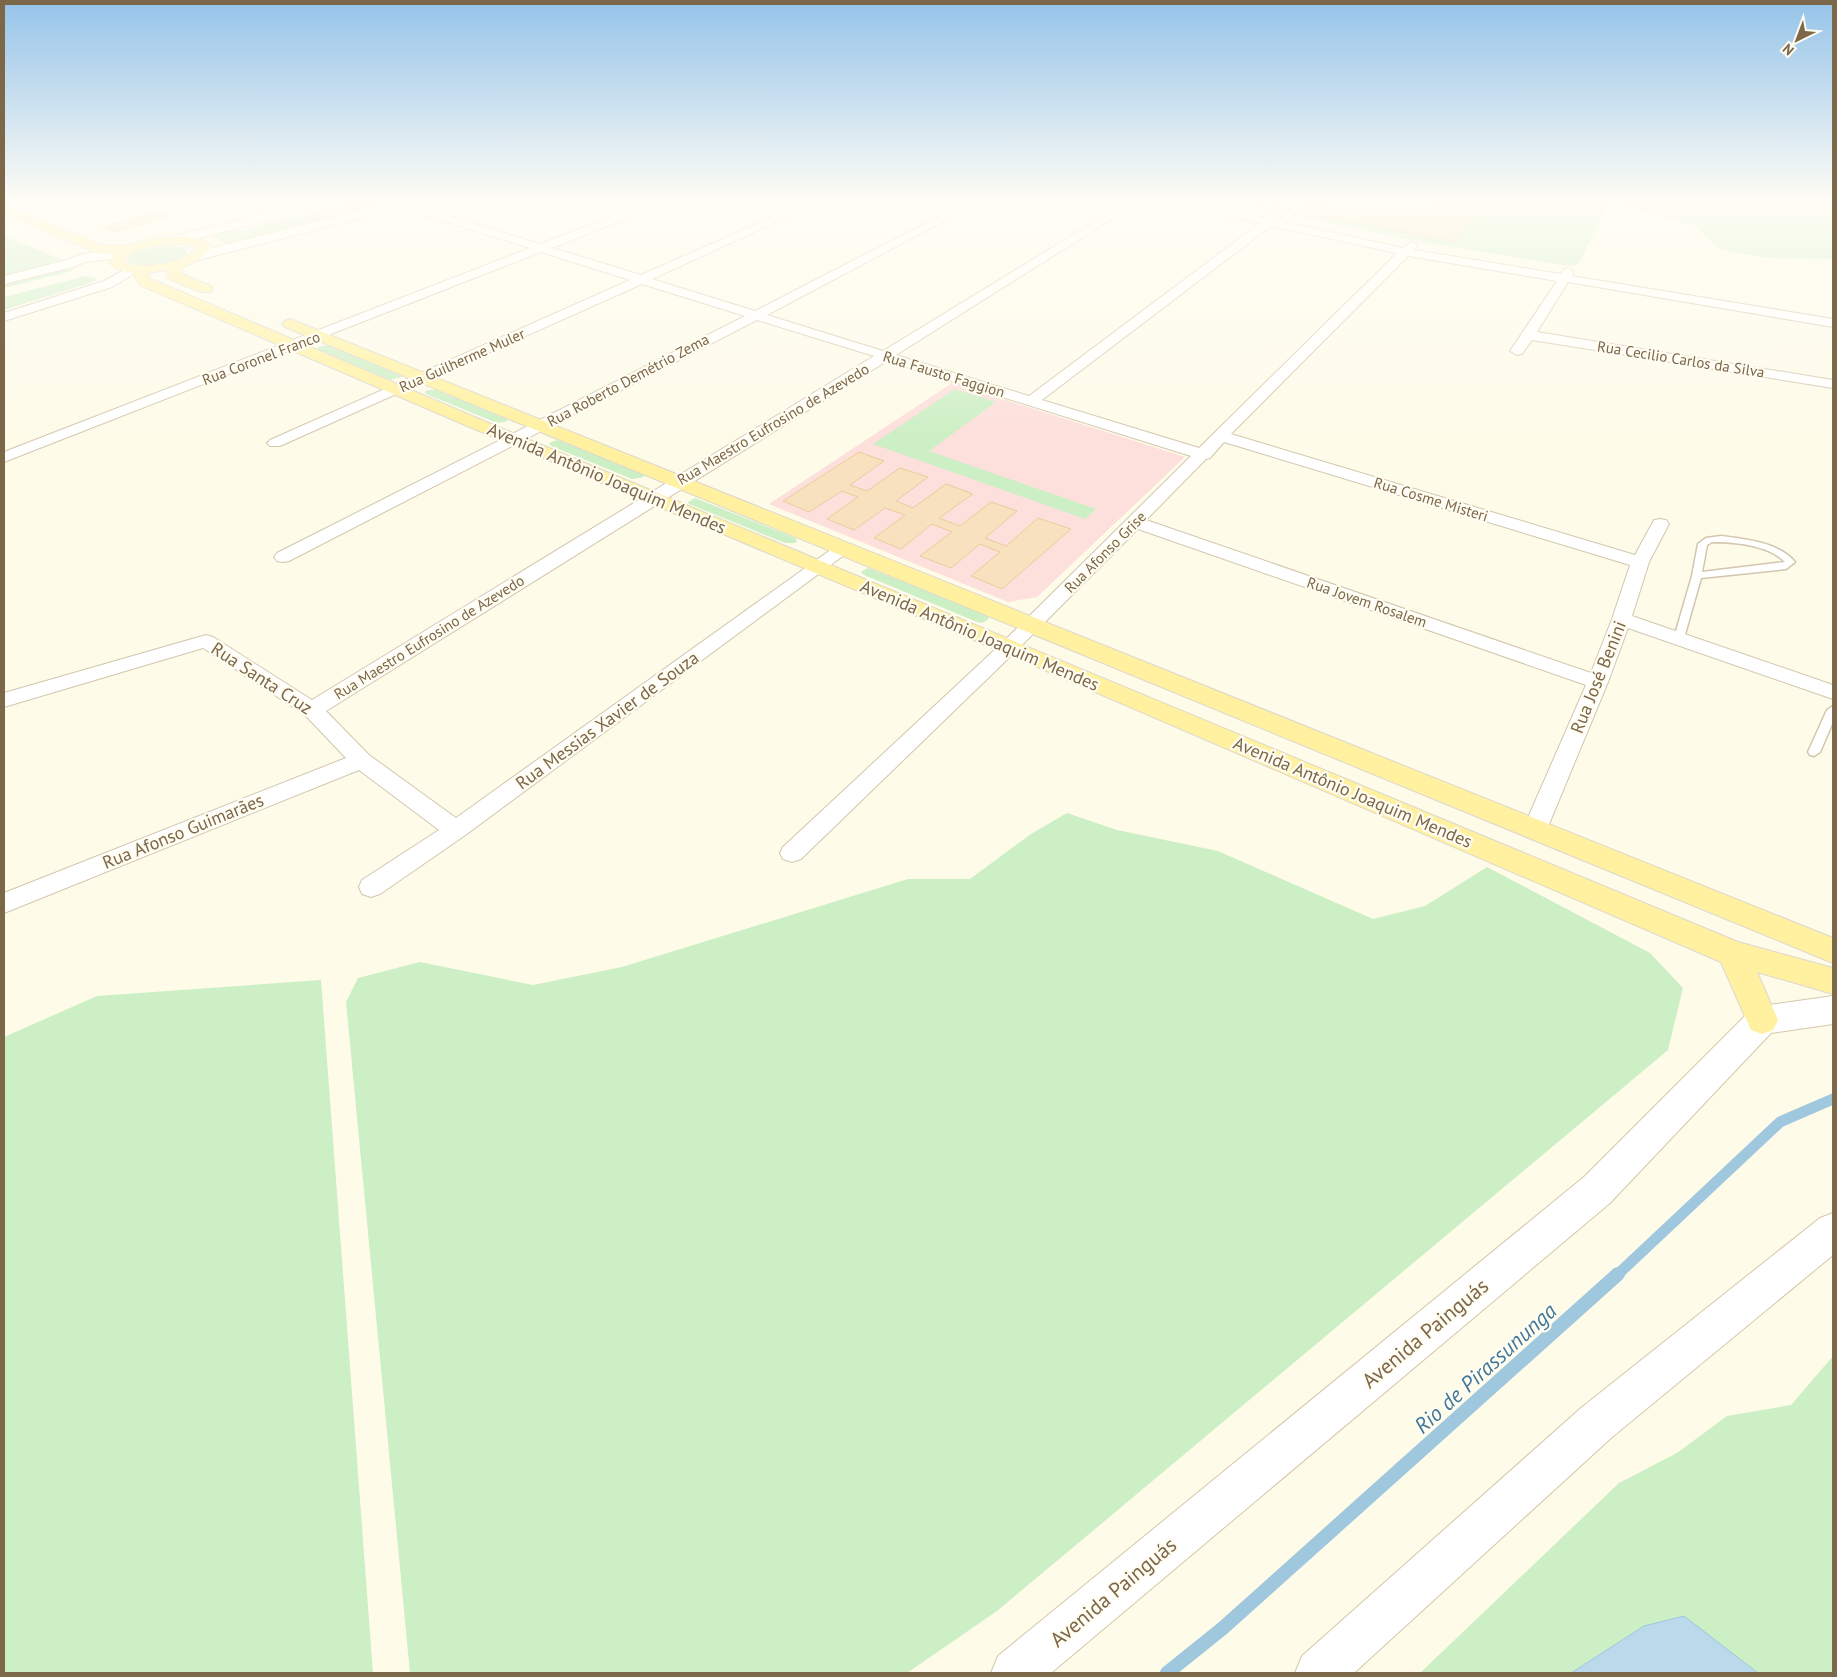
<svg xmlns="http://www.w3.org/2000/svg" width="1837" height="1677" viewBox="0 0 1837 1677" font-family="'PT Sans',sans-serif">
<style>
.medical{fill:#fddfdb}
.green{fill:#cdefc5}
.water{fill:#bad9eb;stroke:#9fc7de}
.lines{fill:none;stroke-linecap:round;stroke-linejoin:round}
.stream-far1{stroke:#9fc7de;stroke-width:11}
.stream{stroke:#9fc7de;stroke-width:14}
.building{fill:#f7e1be;stroke:#eccc9c}
.service-casing{stroke:#d3c6ad;stroke-width:3}
.minor-casing{stroke:#d3c6ad;stroke-width:2}
.secondary-casing{stroke:#d7c7aa;stroke-width:2}
.primary-casing{stroke:#ddd7d0;stroke-width:2}
.service{fill:#fff;fill-rule:evenodd}
.minor{fill:#fff;fill-rule:evenodd}
.secondary{fill:#fff;fill-rule:evenodd}
.primary{fill:#fff1a0;fill-rule:evenodd}
.labels{text-anchor:middle;dominant-baseline:central;stroke-width:4.5;stroke-linejoin:round;paint-order:stroke}
.far-street-label{font-size:15px;fill:#7d6749;stroke:#fffdf2}
.street-label{font-size:18px;fill:#7d6749;stroke:#fffdf2}
.near-street-label{font-size:21px;fill:#7d6749;stroke:#fffdf2}
.near-water-label{font-size:22px;font-style:italic;fill:#42789a;stroke:#fffdf2}
</style>
<rect width="100%" height="100%" fill="#fefbe9"/>
<path class="medical" d="M952 383 1185 457 1037 597 1008 602 769 504Z"/>
<g class="green">
<path d="M348 203H383L226 244 210 235 238 228H241L238 231H241L339 207Z"/>
<path d="M1235 203H1609L1578 265 1567 266 1415 241Z"/>
<path d="M1618 203H1833V259L1768 258 1720 249 1693 225 1626 207Z"/>
<path d="M4 236 55 257 61 260 4 275Z"/>
<path d="M158 246 182 247 187 252C177 266 143 269 128 262L127 260 134 253Z"/>
<path d="M63 269H75L69 272 4 288V284Z"/>
<path d="M86 276 97 278 93 282 4 310V297Z"/>
<path d="M328 345 401 375 402 377 390 380 317 349 318 347Z"/>
<path d="M955 389 996 402 929 451 1096 509 1085 519 873 444Z"/>
<path d="M428 390H436L507 419 508 421 497 423 426 394 425 392Z"/>
<path d="M557 440 643 474 644 477 632 479 551 446 549 443Z"/>
<path d="M695 498 795 538 797 541 795 543H785L689 504 688 502Z"/>
<path d="M868 568 987 615 989 619 982 623 977 622 864 575 861 572Z"/>
<path d="M1067 813 1117 830 1218 851 1373 919 1425 906 1487 867 1650 953 1683 988 1668 1050 997 1611 907 1673H410L346 1002 358 978 420 962 533 985 622 967 908 879H970L1031 834Z"/>
<path d="M321 980 373 1673H4V1037L97 996Z"/>
<path d="M1833 1356V1673H1420L1619 1483 1677 1453 1727 1416 1791 1405Z"/>
</g>
<path class="water" d="M1684 1616 1758 1673H1571L1644 1626Z"/>
<g class="lines">
<path class="stream-far1" d="M1616 1276 1780 1122 1833 1099"/>
<path class="stream" d="M1167 1673 1223 1628 1618 1274"/>
</g>
<g class="building">
<path d="M1247 203H1279L1271 208Z"/>
<path d="M1328 203H1422L1481 214 1454 242 1314 214Z"/>
<path d="M159 211 171 216 115 232 102 227Z"/>
<path d="M859 452 884 461 850 485 867 491 900 468 928 477 896 501 913 508 946 484 973 494 939 518 960 526 991 502 1017 511 985 538 1006 546 1038 518 1071 529 1002 589 971 576 1000 552 980 544 951 568 920 556 952 532 932 524 901 549 874 538 905 515 885 508 854 530 827 519 858 497 842 491 809 512 783 501Z"/>
</g>
<g class="lines">
<defs>
<g id="service">
<path d="M40 203 46 204 9 213 6 211Z"/>
<path d="M1299 203 1300 208 1281 225 1276 224 1295 207 1294 205 1288 206 1265 221 1260 220 1284 204Z"/>
<path d="M1721 536C1744 539 1779 542 1795 562L1786 569 1701 578 1684 638 1679 641 1675 640 1674 638 1692 576 1698 544 1706 538ZM1712 542C1734 542 1769 545 1785 562L1702 572 1707 545Z"/>
<path d="M1833 706V722L1820 752 1814 756 1810 755 1808 752 1827 710Z"/>
</g>
<g id="minor">
<path d="M394 203H407L540 244 648 203H662L661 205 552 248 641 275 804 203H818L652 279 755 311 965 203H978L767 315 883 351 1125 203H1137L896 355 1029 396 1260 223 1182 206 1177 203H1196L1403 248 1412 242 1418 245 1414 250 1561 274 1564 269 1568 268 1574 272 1572 276 1833 319V327L1568 282 1537 332 1833 380V388L1532 340 1522 354 1517 355 1510 351 1557 281 1408 256 1231 434 1635 555 1654 520 1660 519 1666 520 1669 524 1649 562 1632 616 1833 685V699L1628 628 1608 682 1547 829 1543 835 1535 838 1527 835 1523 829 1586 685 1138 529 1016 651 801 859 792 862 783 859 780 853 783 847 1002 643 1191 456 887 361 326 711 369 755 456 818 836 546 842 545 848 546 851 550 464 836 380 894 371 897 362 894 359 887 362 880 439 830 359 770 4 913V893L346 758 305 715 203 648 4 707V693L206 635 213 637 312 700 874 356 757 320 289 561 283 562 277 561 274 557 277 553 745 316 642 284 280 446H270L267 443 270 440 630 280 541 252 4 462V452L530 248 395 206ZM1271 226 1397 253 1199 448 1042 400ZM1224 442 1630 565 1612 619 1591 673 1146 520 1206 459 1210 458Z"/>
<path d="M133 265 137 266 139 269 137 272 112 287 4 321V313L104 281Z"/>
</g>
<g id="secondary">
<path d="M310 203H331L329 206 170 245 163 241 165 238Z"/>
<path d="M389 203H409L407 206 195 261 188 257 190 254Z"/>
<path d="M122 250 127 251 129 254 127 257 85 262 73 267 4 284V276L63 261 82 254Z"/>
<path d="M1833 996V1024L1771 1033 1610 1203 1051 1673H991L998 1656 1584 1177 1751 1010 1762 1006Z"/>
<path d="M1833 1213V1255L1611 1438 1354 1673H1295L1302 1656 1581 1408 1820 1218Z"/>
</g>
<g id="primary">
<path d="M4 205 104 246 128 245 156 238 183 236 206 241 211 248C203 258 194 263 183 267L181 274 211 286 213 289 211 292H201L169 279 167 276 168 270 147 273 151 279 477 418 1738 942 1833 968V994L1757 972 1778 1020 1773 1030 1762 1034 1751 1030 1721 962 1007 654 465 425 140 285 133 273C124 271 115 270 109 262L115 254 97 253 4 213ZM183 244 197 248C184 262 140 272 123 261 135 244 165 245 183 244Z"/>
<path d="M290 319 1833 938V963L285 327 282 324 285 321Z"/>
</g>
</defs>
<use href="#service" class="service-casing"/>
<use href="#minor" class="minor-casing"/>
<use href="#secondary" class="secondary-casing"/>
<use href="#primary" class="primary-casing"/>
<use href="#service" class="service"/>
<use href="#minor" class="minor"/>
<use href="#secondary" class="secondary"/>
<use href="#primary" class="primary"/>
</g>
<linearGradient id="sky" x2="0" y2="1"><stop stop-color="#95c3e9"/><stop offset="0.46" stop-color="#fffdf5"/><stop offset="1" stop-color="#fffdf5" stop-opacity="0"/></linearGradient>
<rect width="1837" height="438" fill="url(#sky)"/>
<g class="labels">
<g class="far-street-label">
<text transform="translate(261 358) rotate(-21)">Rua Coronel Franco</text>
<text transform="translate(1681 359) rotate(9)">Rua Cecilio Carlos da Silva</text>
<text transform="translate(462 360) rotate(-24)">Rua Guilherme Muler</text>
<text transform="translate(944 374) rotate(17)">Rua Fausto Faggion</text>
<text transform="translate(628 380) rotate(-28)">Rua Roberto Demétrio Zema</text>
<text transform="translate(773 424) rotate(-31)">Rua Maestro Eufrosino de Azevedo</text>
<text transform="translate(1431 499) rotate(17)">Rua Cosme Misteri</text>
<text transform="translate(1105 552) rotate(-45)">Rua Afonso Grise</text>
<text transform="translate(1367 602) rotate(19)">Rua Jovem Rosalem</text>
<text transform="translate(429 637) rotate(-32)">Rua Maestro Eufrosino de Azevedo</text>
</g>
<g class="street-label">
<text transform="translate(607 478) rotate(23)">Avenida Antônio Joaquim Mendes</text>
<text transform="translate(980 635) rotate(23)">Avenida Antônio Joaquim Mendes</text>
<text transform="translate(1598 677) rotate(-68)">Rua José Benini</text>
<text transform="translate(262 678) rotate(33)">Rua Santa Cruz</text>
<text transform="translate(607 720) rotate(-36)">Rua Messias Xavier de Souza</text>
<text transform="translate(1353 792) rotate(23)">Avenida Antônio Joaquim Mendes</text>
<text transform="translate(183 831) rotate(-22)">Rua Afonso Guimarães</text>
</g>
<g class="near-street-label">
<text transform="translate(1425 1333) rotate(-40)">Avenida Painguás</text>
<text transform="translate(1113 1592) rotate(-40)">Avenida Painguás</text>
</g>
<g class="near-water-label">
<text transform="translate(1485 1368) rotate(-42)">Rio de Pirassununga</text>
</g>
</g>
<rect width="1837" height="1677" fill="none" stroke="#7d6749" stroke-width="10"/>
<g transform="translate(1797 40) rotate(222)" stroke="#fffdf2" stroke-width="4" paint-order="stroke">
<path d="M0-4L9 19L0 12L-9 19Z" fill="#7d6749"/>
<text y="-8" font-size="14" font-weight="bold" text-anchor="middle" fill="#7d6749">N</text>
</g>
</svg>
